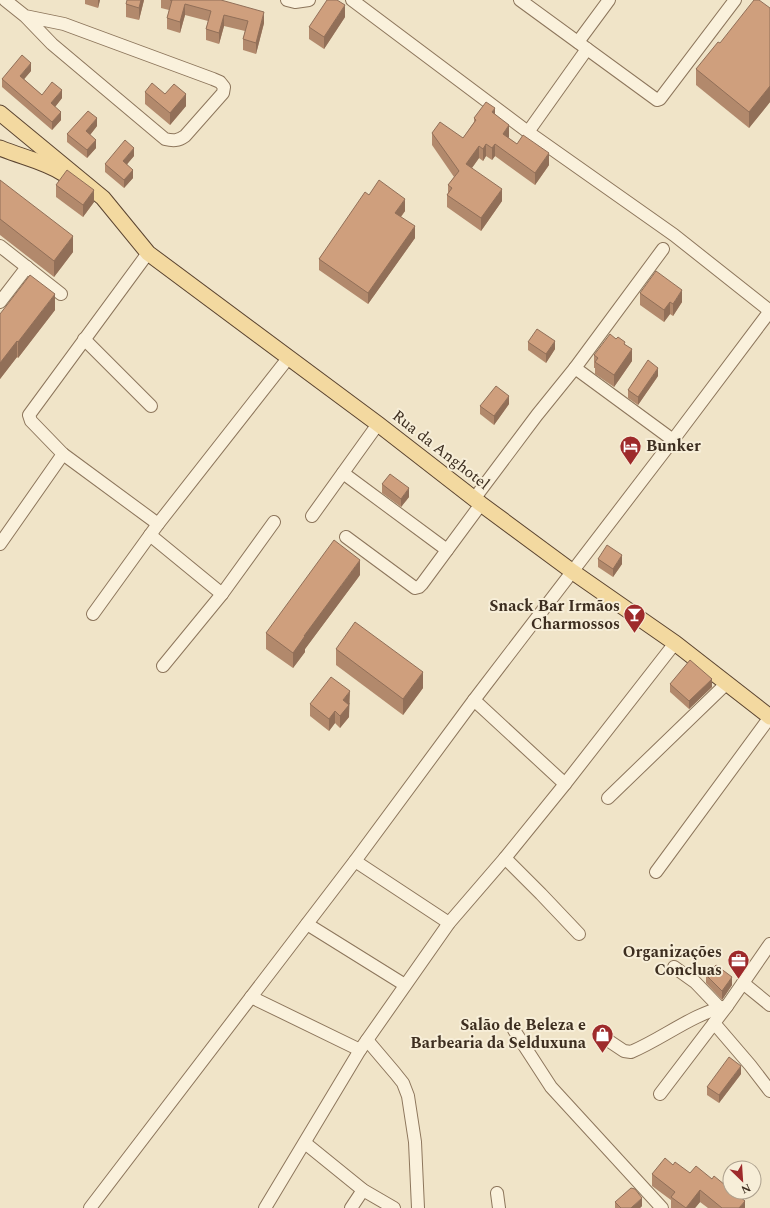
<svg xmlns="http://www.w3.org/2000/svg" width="770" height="1208" viewBox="0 0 770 1208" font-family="Spectral,serif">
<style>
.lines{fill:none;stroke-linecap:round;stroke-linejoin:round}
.minor-casing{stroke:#8d765c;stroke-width:14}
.major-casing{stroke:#5b4430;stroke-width:17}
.minor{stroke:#faf1dc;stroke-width:12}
.major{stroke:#f3d9a0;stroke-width:15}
.wall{fill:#b2896c}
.shaded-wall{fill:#916f58}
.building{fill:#cf9f7d;stroke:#916f58}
.labels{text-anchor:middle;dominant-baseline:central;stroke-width:4;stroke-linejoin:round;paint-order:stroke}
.poi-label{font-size:16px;font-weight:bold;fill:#3d2e20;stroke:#f7eed8;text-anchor:end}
.street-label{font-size:16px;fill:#3d2e20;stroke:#f7eed8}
</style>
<rect width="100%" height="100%" fill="#f0e4c8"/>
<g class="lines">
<defs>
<g id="minor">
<path d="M5 0 25 16 52 44 165 139C173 141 178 141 185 136L223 93 224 87 220 82 213 79 64 24 25 16"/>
<path d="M287 0 295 2 309 0"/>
<path d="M352 0 528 132 674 235 770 311"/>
<path d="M520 0 657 100 660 99 735 0"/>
<path d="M578 42 609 0"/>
<path d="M528 132 587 49"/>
<path d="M0 246 61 294"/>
<path d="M148 253 29 415 31 421 63 454 158 524"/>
<path d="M0 302 27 267"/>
<path d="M84 339 151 406"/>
<path d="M575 368 673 440"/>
<path d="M343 473 447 550"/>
<path d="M474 499 537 415 575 368 663 249"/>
<path d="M312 516 378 424"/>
<path d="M150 535 222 594"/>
<path d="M346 537 415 588 419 587 422 584 481 504"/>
<path d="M0 544 63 454"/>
<path d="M93 614 158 524 289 357"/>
<path d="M163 666 222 594 274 522"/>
<path d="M474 700 565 784"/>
<path d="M608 798 727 683"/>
<path d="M505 858 541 894 579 934"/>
<path d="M355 861 449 923"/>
<path d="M656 872 770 717"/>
<path d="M307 924 405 985"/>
<path d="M674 967 695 982 720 1008"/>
<path d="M743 983 770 1005"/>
<path d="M251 997 360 1050"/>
<path d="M714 1023 750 1065 770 1091"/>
<path d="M514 1030 551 1087 662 1208"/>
<path d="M606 1039 624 1051 631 1052C664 1038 692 1014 727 1006"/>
<path d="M367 1040 395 1073 403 1083 408 1096 415 1142 418 1208"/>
<path d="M660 1094 727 1006 770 944"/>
<path d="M305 1143 363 1190 394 1208"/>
<path d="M497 1193 499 1208"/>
<path d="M90 1208 355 861 474 700 673 440 770 311"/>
<path d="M265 1208 360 1050 449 923 505 858 565 784 675 643"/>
<path d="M351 1208 363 1190"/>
</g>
<g id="major">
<path d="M0 113 103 198 148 253 378 424 481 504 573 572 675 643 770 717"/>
<path d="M0 148C21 157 44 161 64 174"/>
</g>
</defs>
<use href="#minor" class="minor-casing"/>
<use href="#major" class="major-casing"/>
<use href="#minor" class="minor"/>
<use href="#major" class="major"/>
</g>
<g class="wall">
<path d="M85 0H100L98 8 85 4Z"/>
<path d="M144 0 139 20 126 17V4Z"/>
<path d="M161 0H221L264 23 256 54 243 50V39L245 31 224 26 219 44 206 40V29L208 21 185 15 180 33 167 29V18L169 10 161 8Z"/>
<path d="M770 8V102L749 128 696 85V69Z"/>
<path d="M345 17 324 49 309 39V27Z"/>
<path d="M31 71 24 79 42 95 62 98 55 107 61 120 52 130 2 87V79Z"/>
<path d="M145 92 165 94 186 106 170 125 145 104Z"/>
<path d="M495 114 509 137 508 138 549 165 535 185 495 156 492 160 486 156 483 161 479 158 472 168 502 201 481 231 447 207V195L448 193V185L454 177 432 145V133L463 138 474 122V118Z"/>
<path d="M97 126 90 135 96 148 87 158 67 142V134Z"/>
<path d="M134 156 127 164 133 178 124 188 105 172V164Z"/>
<path d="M0 180 73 252 54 277 0 235Z"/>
<path d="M56 185 94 202 83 217 56 197Z"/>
<path d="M369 195 405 211 401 217 415 238 368 304 319 270V259Z"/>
<path d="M640 293 682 302 673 316 670 314 664 322 640 305Z"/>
<path d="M55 310 18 358 17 357 0 379V314Z"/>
<path d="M616 339 625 344 632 361 614 387 595 374V368H594V355Z"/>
<path d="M528 342 555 349 546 363 528 350Z"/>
<path d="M658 376 638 405 628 398V390Z"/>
<path d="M509 404 494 425 480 414V406Z"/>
<path d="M382 484 409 497 401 507 382 493Z"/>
<path d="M598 559 622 564 613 577 598 567Z"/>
<path d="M360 575 305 649V652L293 668 266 649V633Z"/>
<path d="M336 649 423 688 403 715 336 665Z"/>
<path d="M670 684 712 687 689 709 670 692Z"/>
<path d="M350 703 349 705V717L340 728 335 723 329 731 310 716V704Z"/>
<path d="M706 975 732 985 722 1000 706 983Z"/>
<path d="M741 1074 719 1103 707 1095V1087Z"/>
<path d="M673 1165 690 1173 745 1208H708L700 1202 695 1208H671V1200L652 1186V1174Z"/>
<path d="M615 1202 642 1206 640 1208H615Z"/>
</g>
<g class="shaded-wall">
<path d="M98 0H100L98 8Z"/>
<path d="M141 0H144L139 20V8Z"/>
<path d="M185 4V15L180 33V22Z"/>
<path d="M345 5V17L324 49V37Z"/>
<path d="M264 12V23L256 54V43Z"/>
<path d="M224 15V26L219 44V33Z"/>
<path d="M31 63V71L20 84V76Z"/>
<path d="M770 86V102L749 128V112Z"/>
<path d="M62 90V98L51 112V103Z"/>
<path d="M186 94V106L170 125V113Z"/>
<path d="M495 108V121L492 112Z"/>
<path d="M61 112V120L52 130V122Z"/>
<path d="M97 118V126L86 140V131Z"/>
<path d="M509 125V137L503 146V134Z"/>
<path d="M96 140V148L87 158V150Z"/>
<path d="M486 144V156L483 161V149Z"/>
<path d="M495 144V156L492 160V148Z"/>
<path d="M479 146V158L466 176V164Z"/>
<path d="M134 148V156L123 169V161Z"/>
<path d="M549 153V165L535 185V173Z"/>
<path d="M133 170V178L124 188V180Z"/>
<path d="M502 189V201L481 231V218Z"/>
<path d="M94 190V202L83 217V205Z"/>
<path d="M405 199V211L395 224V213Z"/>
<path d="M415 226V238L368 304V293Z"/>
<path d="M73 236V252L54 277V261Z"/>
<path d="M682 290V302L673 316V304Z"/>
<path d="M55 294V310L18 358V342Z"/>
<path d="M670 302V314L664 322V310Z"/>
<path d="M17 341V357L0 379V363Z"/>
<path d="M555 341V349L546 363V354Z"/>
<path d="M632 349V361L614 387V375Z"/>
<path d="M658 368V376L638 405V397Z"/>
<path d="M509 396V404L494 425V416Z"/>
<path d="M409 488V497L401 507V499Z"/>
<path d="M622 555V564L613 577V569Z"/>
<path d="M360 560V575L305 649V652L293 668V653L304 636Z"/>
<path d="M423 672V688L403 715V699Z"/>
<path d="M712 679V687L689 709V701Z"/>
<path d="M350 691 349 717 340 728V716L343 700Z"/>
<path d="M335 711V723L329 731V719Z"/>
<path d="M732 977V985L722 1000V991Z"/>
<path d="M741 1066V1074L719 1103V1095Z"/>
<path d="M700 1190V1202L695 1208H686Z"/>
<path d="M642 1198V1206L640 1208H631Z"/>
<path d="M745 1201V1208H739Z"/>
</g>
<g class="building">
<path d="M127 0H141L139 8 126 4Z"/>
<path d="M170 0H221L264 12 256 43 243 39 248 21 224 15 219 33 206 29 211 11 185 4 180 22 167 18 172 0Z"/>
<path d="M327 0H337L345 5 324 37 309 27Z"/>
<path d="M754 0H759L770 8V86L749 112 696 69 718 42 720 43Z"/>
<path d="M22 55 31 63 20 76 42 95 52 82 62 90 51 103 61 112 52 122 2 79Z"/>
<path d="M152 83 165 94 174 84 186 94 170 113 145 92Z"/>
<path d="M486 102 495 108 492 112 509 125 503 134 517 144 523 135 549 153 535 173 495 144 492 148 486 144 483 149 479 146 466 164 502 189 481 218 447 195 452 188 448 185 459 171 432 133 440 122 463 138 476 120 474 118Z"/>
<path d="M88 111 97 118 86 131 96 140 87 150 67 134Z"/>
<path d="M125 140 134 148 123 161 133 170 124 180 105 164Z"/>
<path d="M67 170 94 190 83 205 56 185Z"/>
<path d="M0 180 73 236 54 261 0 219Z"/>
<path d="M379 180 405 199 395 213 415 226 368 293 319 259 365 192 369 195Z"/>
<path d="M656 271 682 290 673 304 670 302 664 310 640 293Z"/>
<path d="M30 275 55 294 18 342 17 341 0 363V314Z"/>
<path d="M537 329 555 341 546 354 528 342Z"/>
<path d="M610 334 616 339 618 337 625 342 624 344 632 349 614 375 595 362 598 358 594 355Z"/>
<path d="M648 360 658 368 638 397 628 390Z"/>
<path d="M496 386 509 396 494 416 480 406Z"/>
<path d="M390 474 409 488 401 499 382 484Z"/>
<path d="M334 540 360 560 304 636H305L293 653 266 633Z"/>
<path d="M607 545 622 555 613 569 598 559Z"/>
<path d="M355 622 423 672 403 699 336 649Z"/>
<path d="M690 660 712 679 689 701 670 684Z"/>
<path d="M331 677 350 691 343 700 349 705 340 716 335 711 329 719 310 704Z"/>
<path d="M716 965 732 977 722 991 706 975Z"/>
<path d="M729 1057 741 1066 719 1095 707 1087Z"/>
<path d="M665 1158 673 1165 675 1162 690 1173 696 1166 712 1179 714 1176 730 1189V1192H734L745 1201 739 1208H722L700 1190 686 1208 671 1197 675 1192 652 1174Z"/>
<path d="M631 1188 635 1189 642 1198 631 1208H621L615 1202Z"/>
</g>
<defs>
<symbol id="hotel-pin" viewBox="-11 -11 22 30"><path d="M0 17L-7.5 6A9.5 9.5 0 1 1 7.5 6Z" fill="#9e2a2b" stroke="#f7eed8"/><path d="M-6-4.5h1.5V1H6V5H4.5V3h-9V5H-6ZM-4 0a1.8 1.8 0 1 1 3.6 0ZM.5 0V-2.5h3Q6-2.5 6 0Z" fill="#fff"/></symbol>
<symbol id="bar-pin" viewBox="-11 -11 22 30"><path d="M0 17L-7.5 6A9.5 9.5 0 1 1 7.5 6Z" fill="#9e2a2b" stroke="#f7eed8"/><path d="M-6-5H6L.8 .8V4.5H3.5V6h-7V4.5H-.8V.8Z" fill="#fff"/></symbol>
<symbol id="office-pin" viewBox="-11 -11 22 30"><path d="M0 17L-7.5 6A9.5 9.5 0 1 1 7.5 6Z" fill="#9e2a2b" stroke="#f7eed8"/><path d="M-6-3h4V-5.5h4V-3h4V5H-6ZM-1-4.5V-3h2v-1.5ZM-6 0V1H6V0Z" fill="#fff"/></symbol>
<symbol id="shop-pin" viewBox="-11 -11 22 30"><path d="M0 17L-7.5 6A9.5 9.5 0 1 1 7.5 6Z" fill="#9e2a2b" stroke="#f7eed8"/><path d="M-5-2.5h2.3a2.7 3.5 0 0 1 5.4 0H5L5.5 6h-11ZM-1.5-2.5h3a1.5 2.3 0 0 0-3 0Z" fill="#fff"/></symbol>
</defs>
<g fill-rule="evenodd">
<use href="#hotel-pin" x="618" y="434" width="25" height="34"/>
<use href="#bar-pin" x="622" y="602" width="25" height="34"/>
<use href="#office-pin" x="726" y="948" width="25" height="34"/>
<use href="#shop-pin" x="590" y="1022" width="25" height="34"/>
</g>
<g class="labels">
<g class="poi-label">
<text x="646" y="446" text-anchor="start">Bunker</text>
<text x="620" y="606">Snack Bar Irmãos<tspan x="620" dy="18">Charmossos</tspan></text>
<text x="722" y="952">Organizações<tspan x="722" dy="18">Concluas</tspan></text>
<text x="586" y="1025">Salão de Beleza e<tspan x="586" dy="18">Barbearia da Selduxuna</tspan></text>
</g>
<g class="street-label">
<text transform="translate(441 450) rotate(38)">Rua da Anghotel</text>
</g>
</g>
<g transform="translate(742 1180) rotate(155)"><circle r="19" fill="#f7eed8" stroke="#ada18e"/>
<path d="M0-3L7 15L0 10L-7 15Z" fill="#9e2a2b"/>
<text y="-6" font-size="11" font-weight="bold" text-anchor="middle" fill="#3d2e20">N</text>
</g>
</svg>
